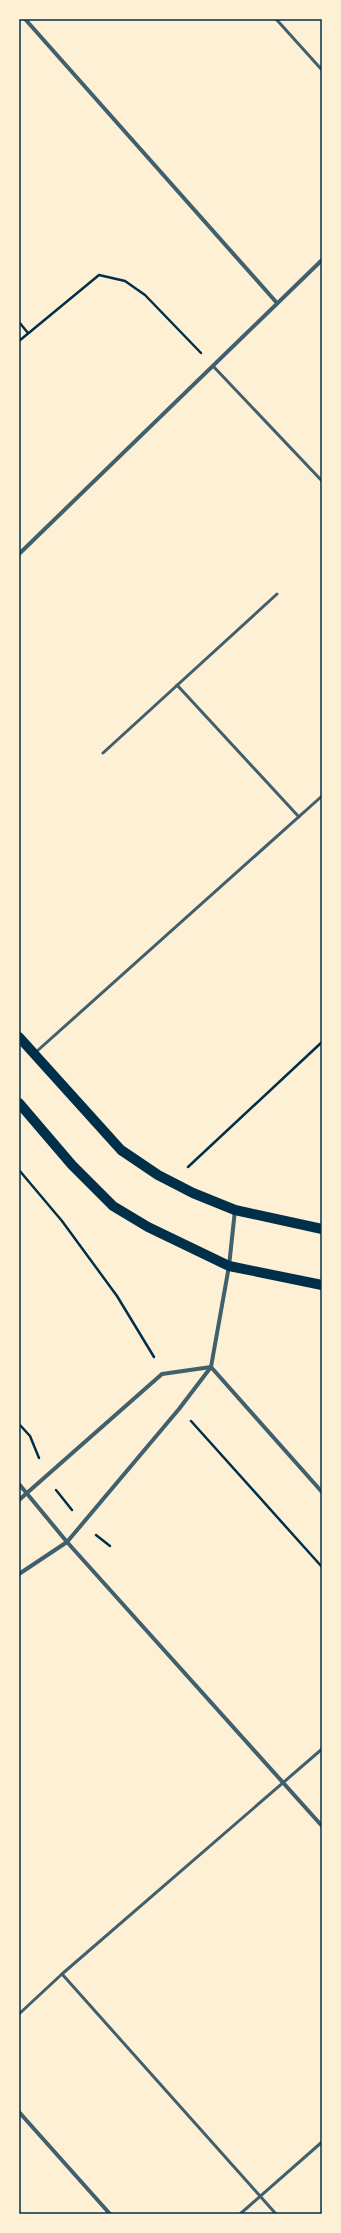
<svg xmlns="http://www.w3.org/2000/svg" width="341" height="2233" viewBox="0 0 341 2233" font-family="Mulish,sans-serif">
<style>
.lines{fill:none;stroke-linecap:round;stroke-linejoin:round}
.path{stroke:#003049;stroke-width:2.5}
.service{stroke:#3f606c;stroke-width:3}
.minor{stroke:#3f606c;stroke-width:4}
.primary{stroke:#003049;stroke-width:10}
.neatline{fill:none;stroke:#003049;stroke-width:1.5}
</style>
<rect width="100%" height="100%" fill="#fdf0d5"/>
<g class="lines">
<g class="path">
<path d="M19 322 28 333"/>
<path d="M19 341 99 275 125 281 145 295 201 353"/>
<path d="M188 1167 322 1042"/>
<path d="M19 1170 62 1221 117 1296 154 1357"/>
<path d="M191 1421 322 1567"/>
<path d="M19 1424 30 1436 39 1458"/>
<path d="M56 1490 72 1510"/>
<path d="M96 1535 110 1546"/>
</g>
<g class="service">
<path d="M276 19 322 70"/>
<path d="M213 366 322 481"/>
<path d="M177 685 299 817"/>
<path d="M103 753 277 594"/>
<path d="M36 1052 322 796"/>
<path d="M62 1974 276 2214"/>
<path d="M19 2014 62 1974 322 1749"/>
<path d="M240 2214 322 2142"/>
</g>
<g class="minor">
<path d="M25 19 277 303"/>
<path d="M19 554 322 260"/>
<path d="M235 1210 229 1266 211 1367 322 1492"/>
<path d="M19 1484 67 1542 322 1826"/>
<path d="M19 1500 162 1374 211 1367"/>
<path d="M19 1574 67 1542 179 1409 211 1367"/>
<path d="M19 2112 110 2214"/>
</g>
<g class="primary">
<path d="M19 1037 121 1150 158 1175 193 1193 235 1210 322 1229"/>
<path d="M19 1103 72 1165 113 1206 148 1227 229 1266 322 1285"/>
</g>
</g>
<rect width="341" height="2233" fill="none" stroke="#fdf0d5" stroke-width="40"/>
<rect x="20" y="20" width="301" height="2193" class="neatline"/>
</svg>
